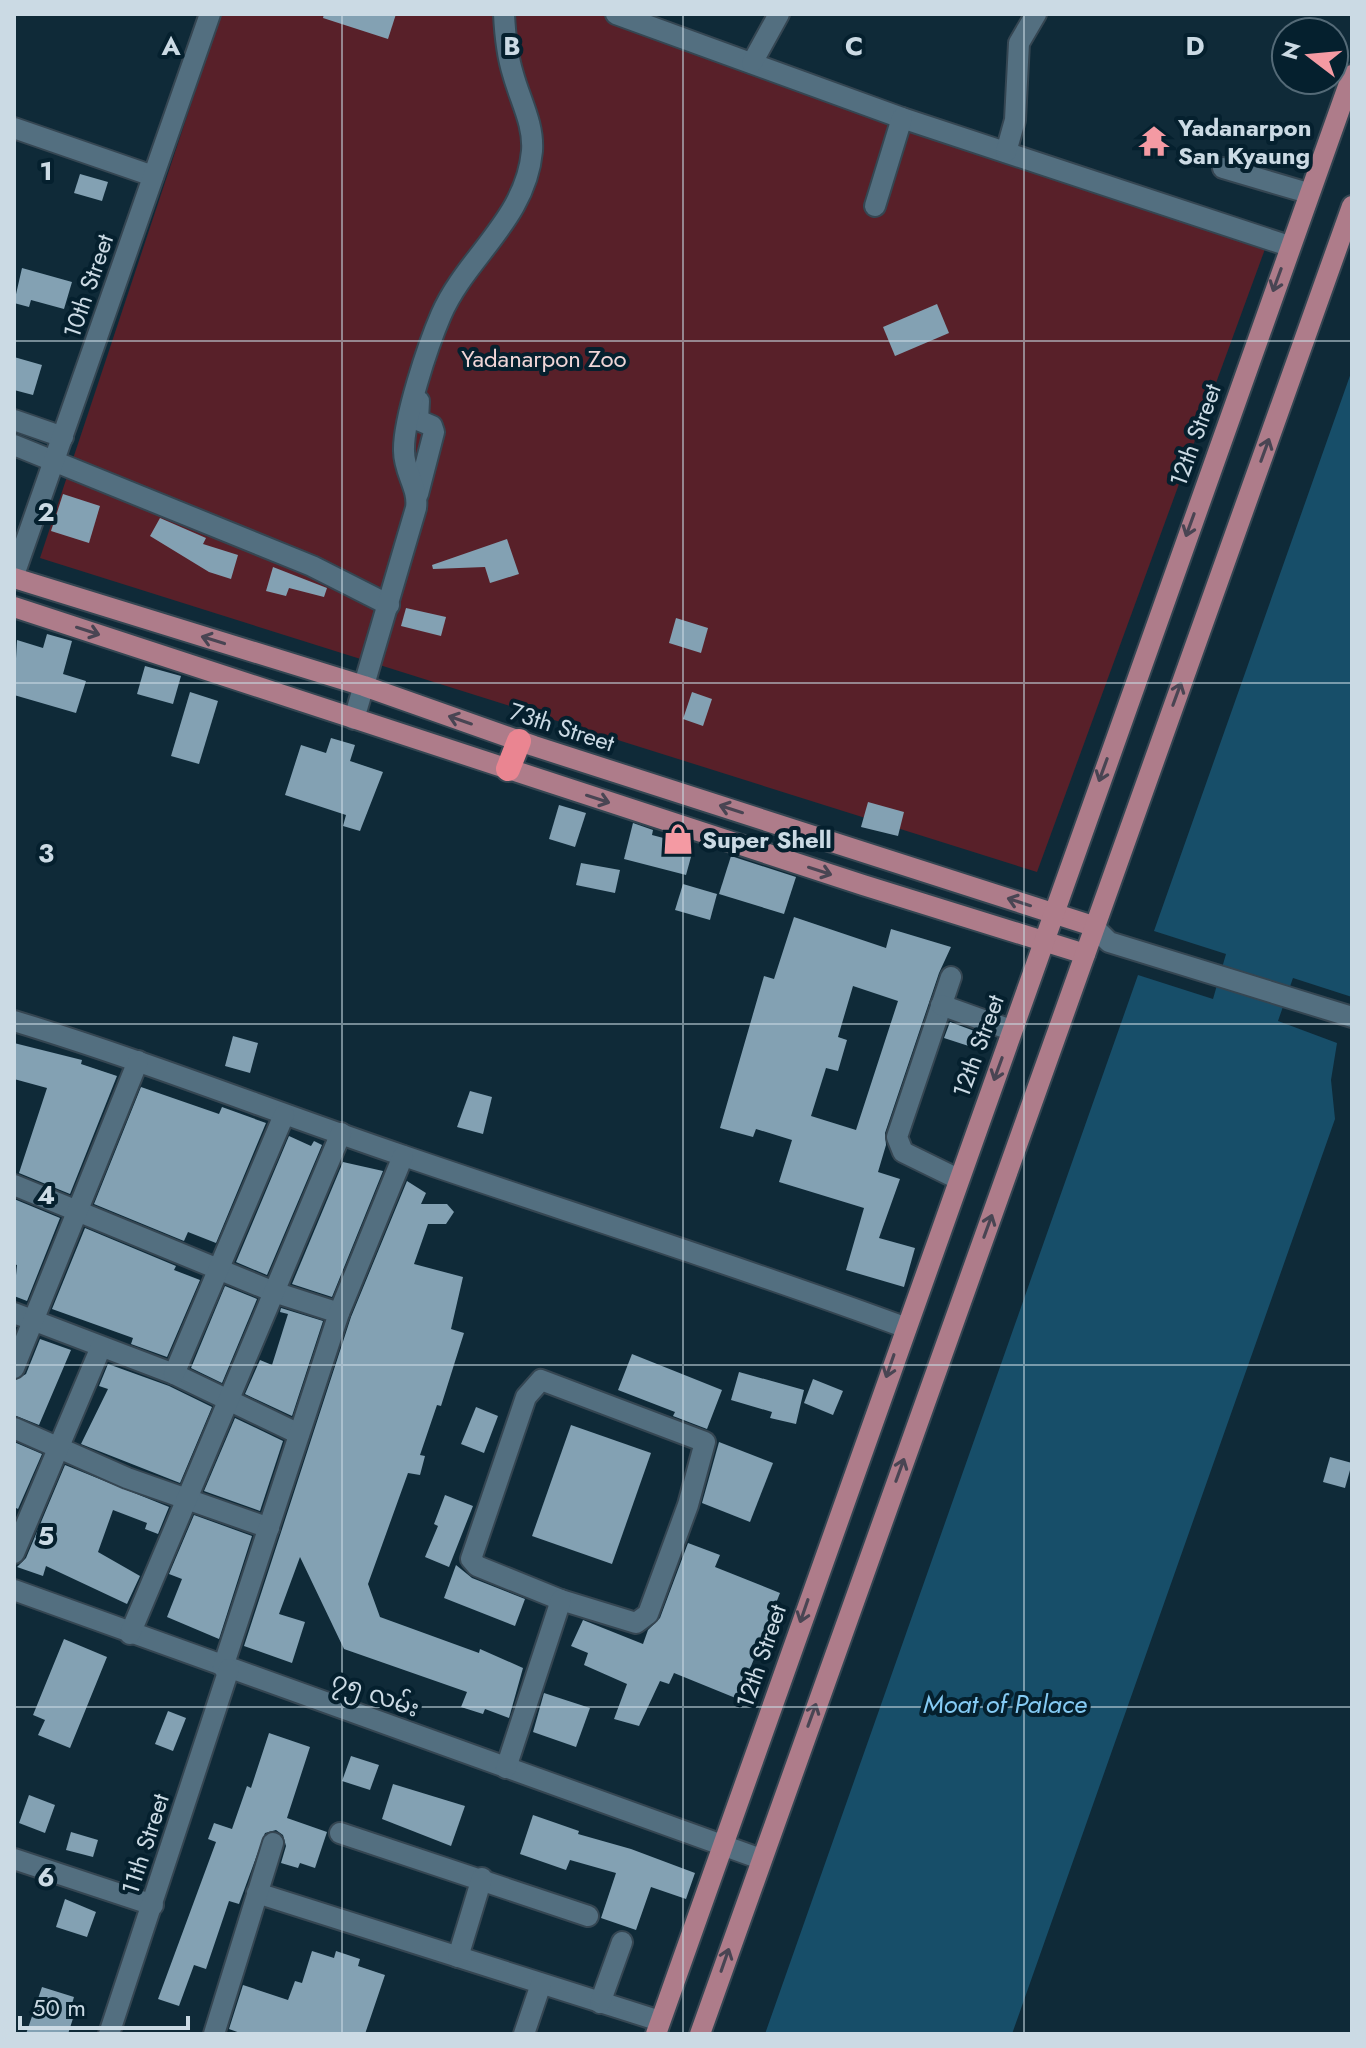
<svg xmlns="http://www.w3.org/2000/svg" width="1366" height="2048" viewBox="0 0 1366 2048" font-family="Jost,'Noto Sans Myanmar',sans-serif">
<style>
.green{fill:#582029}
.water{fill:#174e69}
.building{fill:#83a1b3;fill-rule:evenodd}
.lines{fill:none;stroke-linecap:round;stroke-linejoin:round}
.minor-casing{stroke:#354652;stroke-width:24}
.major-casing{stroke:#354652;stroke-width:24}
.highway-casing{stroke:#354652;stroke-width:28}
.minor{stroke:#536f80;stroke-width:20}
.major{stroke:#ae7c8a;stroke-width:20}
.highway{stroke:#ea8591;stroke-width:24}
.oneway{stroke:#494553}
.grid{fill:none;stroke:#cbdae4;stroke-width:2;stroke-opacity:0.55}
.labels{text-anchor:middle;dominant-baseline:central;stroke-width:8;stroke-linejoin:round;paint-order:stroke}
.poi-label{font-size:24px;font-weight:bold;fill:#cbdae4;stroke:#05202e;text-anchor:start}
.street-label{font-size:24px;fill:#cbdae4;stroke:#05202e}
.park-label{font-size:24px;fill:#f0d5d7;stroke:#05202e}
.water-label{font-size:26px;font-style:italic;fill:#85cbf4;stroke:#05202e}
.grid-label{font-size:26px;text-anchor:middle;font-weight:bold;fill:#cbdae4;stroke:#05202e;stroke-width:8;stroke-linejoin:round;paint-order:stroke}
</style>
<rect width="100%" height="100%" fill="#0f2a38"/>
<path class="green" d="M221 14H598L1265 249 1037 872 40 558Z"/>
<path class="water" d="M1352 370V997L1293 978 1278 1021 1337 1043 1331 1080 1335 1119 1012 2034H765L1138 975 1213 999 1226 954 1154 931Z"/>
<g class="building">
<path d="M324 14H396L388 39 323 18Z"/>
<path d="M80 174 108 182 102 201 74 193Z"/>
<path d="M22 268 72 282 64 309 31 300 29 307 14 303Z"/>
<path d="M937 304 949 333 895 356 883 327Z"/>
<path d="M14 357 42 365 33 395 14 390Z"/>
<path d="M63 494 100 506 89 543 51 531Z"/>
<path d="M160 518 206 538 203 544 238 555 231 579 209 572 150 536Z"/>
<path d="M507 539 519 574 490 583 485 567 433 569 432 565Z"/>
<path d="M273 567 327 588 324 597 289 588 286 596 266 591Z"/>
<path d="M406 608 446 617 441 636 401 626Z"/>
<path d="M676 618 708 628 701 653 669 643Z"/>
<path d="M47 634 72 641 63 674 86 681 76 713 14 695 17 640 43 648Z"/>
<path d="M145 666 181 676 173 704 137 694Z"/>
<path d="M190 692 218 701 199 764 171 756Z"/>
<path d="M692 692 712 699 703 726 683 719Z"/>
<path d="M331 738 355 745 350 761 383 772 360 831 343 826 346 815 285 795 301 745 326 753Z"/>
<path d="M868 802 904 812 898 836 861 827Z"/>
<path d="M559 805 586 813 575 847 549 839Z"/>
<path d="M633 823 653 830 652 835 694 846 686 875 624 859Z"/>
<path d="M731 856 796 877 784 914 719 894Z"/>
<path d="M581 863 620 870 615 893 576 885Z"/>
<path d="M683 884 717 894 710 920 675 910Z"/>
<path d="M794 917 886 948 891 929 951 947 939 973 885 1133 886 1145 878 1172 900 1179 879 1238 915 1248 904 1287 846 1270 864 1208 779 1182 792 1140 756 1129 753 1137 720 1128 764 976 774 979ZM853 986 898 1001 856 1130 811 1116 826 1068 838 1071 847 1040 838 1037Z"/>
<path d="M950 1022 988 1036 984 1051 944 1038Z"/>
<path d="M233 1036 258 1043 250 1073 225 1066Z"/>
<path d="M14 1043 82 1060 81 1064 117 1076 70 1194 19 1173 47 1088 14 1079Z"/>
<path d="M141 1087 219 1114 222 1107 266 1123 216 1243 188 1232 184 1241 94 1204Z"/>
<path d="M470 1091 492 1097 483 1134 457 1127Z"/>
<path d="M289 1136 311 1146 314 1141 322 1145 267 1275 236 1262Z"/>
<path d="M343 1162 383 1171 332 1297 292 1284Z"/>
<path d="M407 1181 426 1193 421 1204H447L454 1212 446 1224H428L414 1264 463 1277 451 1329 464 1333 441 1406 437 1405 420 1455 425 1456 420 1475 408 1473 368 1584 380 1617 479 1653 480 1649 523 1668 509 1718 485 1709 483 1714 461 1707 467 1692 344 1649 300 1557 279 1614 305 1622 292 1663 244 1646 351 1317Z"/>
<path d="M14 1199 60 1218 27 1301 14 1296 17 1265 14 1264Z"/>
<path d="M85 1228 176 1266 174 1270 200 1280 167 1357 131 1344 133 1338 52 1309Z"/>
<path d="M225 1286 257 1299 222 1383 191 1368Z"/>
<path d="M281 1308 323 1321 292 1416 245 1394 260 1360 272 1365 288 1314 280 1312Z"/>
<path d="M40 1339 71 1350 39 1425 14 1415V1381L26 1374Z"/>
<path d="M632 1354 722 1390 707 1429 673 1416 675 1412 618 1390Z"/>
<path d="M108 1364 169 1386 212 1407 180 1483 81 1444 108 1389 99 1386Z"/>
<path d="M739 1372 804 1390 796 1424 770 1418 772 1412 731 1400Z"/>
<path d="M813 1379 843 1391 833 1415 804 1403Z"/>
<path d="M476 1407 498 1416 484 1453 461 1444Z"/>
<path d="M235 1418 283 1441 260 1511 204 1491Z"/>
<path d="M571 1425 651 1453 612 1564 532 1536Z"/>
<path d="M14 1442 42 1454 18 1509 14 1507Z"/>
<path d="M719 1442 773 1463 750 1522 702 1503Z"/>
<path d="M1330 1457 1352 1463 1345 1488 1323 1482Z"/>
<path d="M65 1465 169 1507 158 1534 145 1529 147 1523 113 1510 98 1552 140 1576 127 1604 46 1566 43 1576 17 1567 26 1558Z"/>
<path d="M445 1495 473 1506 449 1567 425 1557 438 1526 434 1524Z"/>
<path d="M194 1515 252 1536 219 1639 167 1617 182 1579 169 1574Z"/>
<path d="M688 1543 720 1555 715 1567 780 1593 738 1699 674 1673 669 1684 660 1681 639 1726 614 1719 627 1684 584 1665 588 1653 571 1646 583 1620 643 1644 648 1630 660 1618Z"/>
<path d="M456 1565 472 1578 525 1599 515 1626 444 1598Z"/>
<path d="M64 1639 107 1657 70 1748 38 1735 45 1720 33 1715Z"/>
<path d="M544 1693 590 1708 576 1747 533 1732Z"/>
<path d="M168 1711 186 1718 173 1751 155 1744Z"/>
<path d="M269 1733 310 1747 287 1818 327 1832 315 1868 300 1863 298 1868 281 1863 286 1846 283 1835 276 1830 265 1833 239 1904 229 1901 206 1969 194 1965 179 2006 158 1999 216 1842 208 1839 214 1823 232 1829 247 1786 251 1788Z"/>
<path d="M351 1756 379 1765 370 1790 342 1781Z"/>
<path d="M393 1784 465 1806 451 1846 382 1819Z"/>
<path d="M29 1795 55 1805 45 1833 19 1823Z"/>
<path d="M533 1815 579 1831 578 1834 631 1849 695 1873 686 1899 651 1887 636 1930 601 1918 616 1873 570 1860 566 1870 520 1854Z"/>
<path d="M71 1832 98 1840 93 1857 66 1850Z"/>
<path d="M65 1899 96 1912 87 1937 56 1927Z"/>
<path d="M312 1951 334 1958 336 1951 360 1959 358 1966 385 1975 365 2034H243L229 2029 243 1985 288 2000 295 1981 302 1983Z"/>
<path d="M42 1987 74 1997 71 2007 76 2009 68 2034H26Z"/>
</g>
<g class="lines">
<defs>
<g id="minor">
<path d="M616 14 902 118 1289 246"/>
<path d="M752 63 779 14"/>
<path d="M14 128 153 176"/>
<path d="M1006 152 1015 120 1019 43 1036 14"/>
<path d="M1223 168 1308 193"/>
<path d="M875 206 902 118"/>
<path d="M14 420 63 437"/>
<path d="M14 445 312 566 389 605"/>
<path d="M418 494 434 432 432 426 418 420 419 401"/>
<path d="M14 575 210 14"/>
<path d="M354 719 416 508C419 488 404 473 404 451 403 420 428 345 441 315 466 257 526 219 532 151 534 124 520 100 513 74 507 55 505 34 504 14"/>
<path d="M1093 926 1109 942 1352 1017"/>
<path d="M951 977 897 1137 903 1152 958 1179"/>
<path d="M941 1005 1011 1030"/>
<path d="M14 1021C146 1061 274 1112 404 1156 571 1213 739 1266 904 1327"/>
<path d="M14 1185 274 1292 339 1313"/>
<path d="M14 1313 174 1374 299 1434"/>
<path d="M14 1368 138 1061"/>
<path d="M174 1374 284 1115"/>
<path d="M541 1380 705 1442 688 1505 648 1614 636 1623 561 1600 477 1566 471 1559 526 1397Z"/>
<path d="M14 1428 127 1478 269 1528"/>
<path d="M14 1553 101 1347"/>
<path d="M14 1590 761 1859"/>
<path d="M130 1634 341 1133"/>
<path d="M223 1667 339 1313 403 1156"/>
<path d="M506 1768 561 1600"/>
<path d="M340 1833 588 1916"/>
<path d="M14 1859 153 1905"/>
<path d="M257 1893 660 2021"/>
<path d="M458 1957 482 1878"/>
<path d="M600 2003 622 1942"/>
<path d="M109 2034 229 1669"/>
<path d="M214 2034 273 1843"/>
<path d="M524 2034 541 1984"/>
</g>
<g id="major">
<path d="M14 578 364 686 534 746 1093 926"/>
<path d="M14 607 863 885 1085 954"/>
<path d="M656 2034 1352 75"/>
<path d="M700 2034 1352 206"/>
</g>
<path id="highway" d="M508 769 519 741"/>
</defs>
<use href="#minor" class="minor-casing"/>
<use href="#major" class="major-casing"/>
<use href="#highway" class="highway-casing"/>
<use href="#minor" class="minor"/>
<use href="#major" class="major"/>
<use href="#highway" class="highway"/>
</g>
<defs><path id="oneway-shaft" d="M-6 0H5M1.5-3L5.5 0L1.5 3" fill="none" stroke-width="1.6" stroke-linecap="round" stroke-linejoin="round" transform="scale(2)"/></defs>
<g class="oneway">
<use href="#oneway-shaft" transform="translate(1277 280) rotate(110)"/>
<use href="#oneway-shaft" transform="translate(1265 450) rotate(-70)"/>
<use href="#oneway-shaft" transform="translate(1190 525) rotate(110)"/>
<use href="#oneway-shaft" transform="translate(88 631) rotate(18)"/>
<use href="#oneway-shaft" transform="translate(213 640) rotate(-163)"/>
<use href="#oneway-shaft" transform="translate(1177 694) rotate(-70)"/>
<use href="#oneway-shaft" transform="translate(460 720) rotate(-161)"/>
<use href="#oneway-shaft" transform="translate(1103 770) rotate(110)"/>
<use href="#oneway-shaft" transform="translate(598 799) rotate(18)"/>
<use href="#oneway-shaft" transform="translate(731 809) rotate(-162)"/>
<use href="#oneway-shaft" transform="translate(820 871) rotate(18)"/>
<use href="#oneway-shaft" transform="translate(1019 902) rotate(-162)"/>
<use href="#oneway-shaft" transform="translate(998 1069) rotate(110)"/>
<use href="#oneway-shaft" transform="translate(988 1226) rotate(-70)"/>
<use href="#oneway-shaft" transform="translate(890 1366) rotate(109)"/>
<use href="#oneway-shaft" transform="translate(900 1470) rotate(-70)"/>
<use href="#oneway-shaft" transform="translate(804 1611) rotate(109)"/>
<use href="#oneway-shaft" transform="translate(812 1715) rotate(-70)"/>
<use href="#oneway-shaft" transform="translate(725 1960) rotate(-71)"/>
</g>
<path class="grid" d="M342 14V2034M683 14V2034M1024 14V2034M14 341H1352M14 683H1352M14 1024H1352M14 1365H1352M14 1707H1352"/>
<defs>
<symbol id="temple-bare" viewBox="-9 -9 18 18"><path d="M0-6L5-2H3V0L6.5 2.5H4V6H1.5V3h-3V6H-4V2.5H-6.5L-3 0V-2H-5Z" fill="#f49aa3" stroke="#05202e" stroke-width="2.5" paint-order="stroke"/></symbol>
<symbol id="shop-bare" viewBox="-9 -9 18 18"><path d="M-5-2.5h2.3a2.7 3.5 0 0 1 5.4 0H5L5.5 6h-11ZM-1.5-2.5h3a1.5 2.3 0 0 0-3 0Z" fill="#f49aa3" stroke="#05202e" stroke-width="2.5" paint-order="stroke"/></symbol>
</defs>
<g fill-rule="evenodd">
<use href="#temple-bare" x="1132" y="119" width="44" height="44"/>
<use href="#shop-bare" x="656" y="817" width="44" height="44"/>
</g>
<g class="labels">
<g class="poi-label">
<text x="1178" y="127">Yadanarpon<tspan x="1178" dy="28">San Kyaung</tspan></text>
<text x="702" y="839">Super Shell</text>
</g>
<g class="street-label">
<text transform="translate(88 286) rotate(-71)">10th Street</text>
<text transform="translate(1195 435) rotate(-70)">12th Street</text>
<text transform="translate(562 727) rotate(18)">73th Street</text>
<text transform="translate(978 1046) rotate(-70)">12th Street</text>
<text transform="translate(761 1656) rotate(-71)">12th Street</text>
<text transform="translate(376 1694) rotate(20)">၇၅ လမ်း</text>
<text transform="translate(145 1844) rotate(-72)">11th Street</text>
</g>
<g class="park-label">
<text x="544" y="358">Yadanarpon Zoo</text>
</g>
<g class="water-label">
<text x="1005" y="1704">Moat of Palace</text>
</g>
</g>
<g class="grid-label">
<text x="171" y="55">A</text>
<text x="512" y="55">B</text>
<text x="854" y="55">C</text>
<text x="1195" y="55">D</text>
<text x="46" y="180">1</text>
<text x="46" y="521">2</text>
<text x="46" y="862">3</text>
<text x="46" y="1204">4</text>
<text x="46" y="1545">5</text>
<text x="46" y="1886">6</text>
</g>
<rect width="1366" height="2048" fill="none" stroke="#cbdae4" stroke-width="32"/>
<g transform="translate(1310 56) rotate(286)"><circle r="38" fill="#05202e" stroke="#546a77" stroke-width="2"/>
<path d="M0-6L14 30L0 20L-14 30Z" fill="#f49aa3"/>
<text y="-12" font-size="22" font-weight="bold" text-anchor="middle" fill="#cbdae4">N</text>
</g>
<path d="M20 2016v12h168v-12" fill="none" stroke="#cbdae4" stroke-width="4"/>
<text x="32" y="2016" font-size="24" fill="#cbdae4" stroke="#05202e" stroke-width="6" paint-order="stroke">50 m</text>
</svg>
